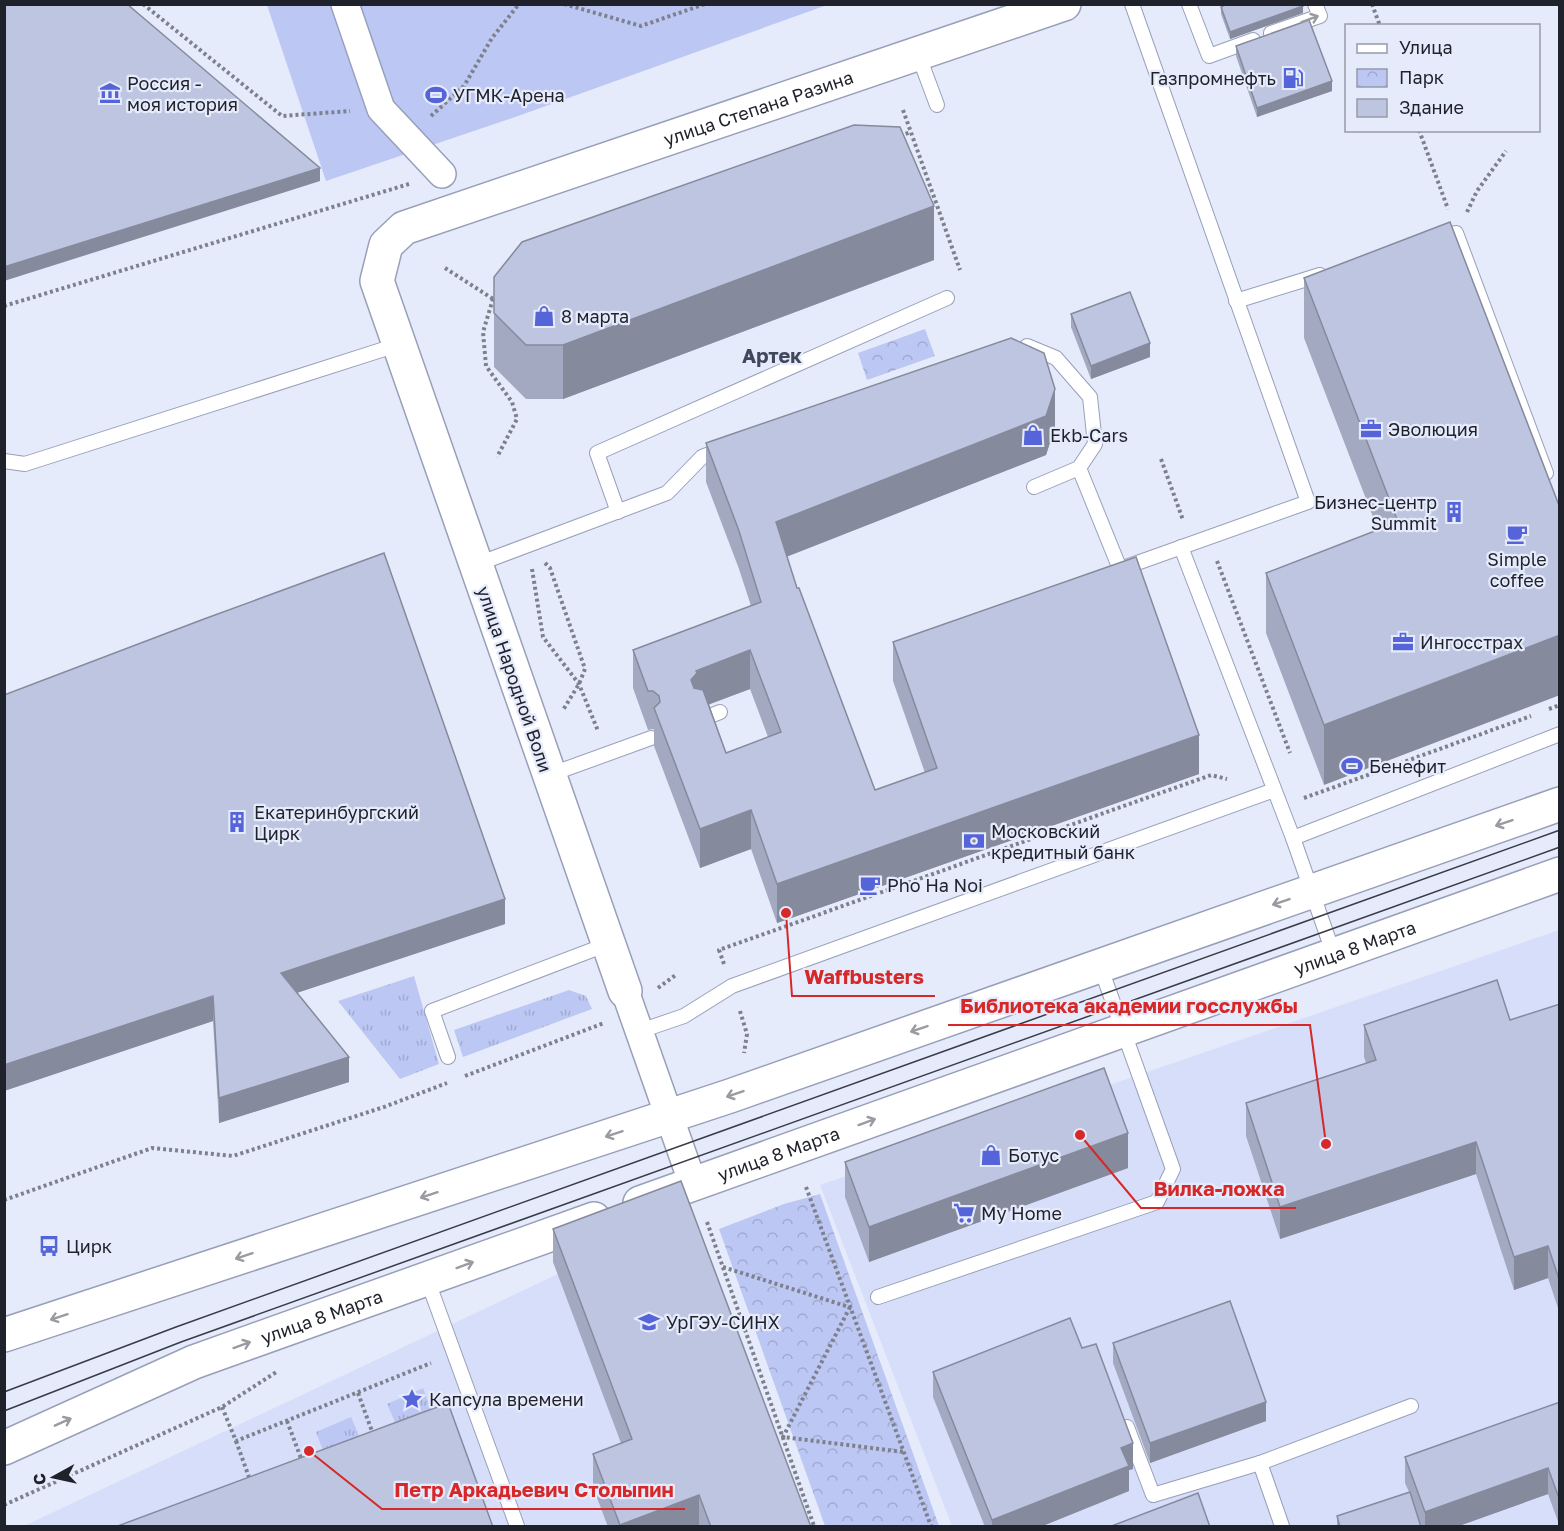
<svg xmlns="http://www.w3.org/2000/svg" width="1564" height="1531" viewBox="0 0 1564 1531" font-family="'Golos Text',sans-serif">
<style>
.built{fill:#d7defa}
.grass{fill:url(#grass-tufts)}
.park{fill:url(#park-crowns)}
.pitch{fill:#bcc7f3}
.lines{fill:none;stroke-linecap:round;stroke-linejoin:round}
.lane-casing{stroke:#989fb9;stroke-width:16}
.street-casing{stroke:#989fb9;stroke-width:30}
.secondary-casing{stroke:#989fb9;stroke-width:36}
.path{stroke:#7d818e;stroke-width:4;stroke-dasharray:3 3;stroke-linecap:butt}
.lane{stroke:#fff;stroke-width:14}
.street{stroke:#fff;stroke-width:27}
.secondary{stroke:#fff;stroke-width:33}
.tram{stroke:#393b46;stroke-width:1.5}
.wall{fill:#a3a9c1;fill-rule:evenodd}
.shaded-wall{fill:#858a9d}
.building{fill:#bec5e0;stroke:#858a9d;stroke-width:1.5;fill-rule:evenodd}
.oneway{stroke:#9a9ba0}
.labels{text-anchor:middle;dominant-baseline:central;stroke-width:4.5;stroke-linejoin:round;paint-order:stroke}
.poi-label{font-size:18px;fill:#1f212b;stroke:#e6ebfc;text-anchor:start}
.street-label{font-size:18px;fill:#1f212b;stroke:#e6ebfc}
.neighbourhood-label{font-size:20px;font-weight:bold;fill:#41475d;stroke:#e6ebfc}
.leader{fill:none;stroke:#d62828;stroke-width:2}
.callout-dot{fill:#d62828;stroke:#e6ebfc;stroke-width:2}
.callout-label{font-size:20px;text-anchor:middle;font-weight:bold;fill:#d62828;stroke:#e6ebfc;stroke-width:4.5;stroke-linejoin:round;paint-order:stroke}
</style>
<defs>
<pattern id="grass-tufts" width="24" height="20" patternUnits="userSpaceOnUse" patternTransform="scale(1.5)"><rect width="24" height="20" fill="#bcc7f3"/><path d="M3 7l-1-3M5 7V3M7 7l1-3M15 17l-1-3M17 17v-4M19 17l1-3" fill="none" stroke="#a1abd0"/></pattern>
<pattern id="park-crowns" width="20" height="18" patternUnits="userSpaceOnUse" patternTransform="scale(1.5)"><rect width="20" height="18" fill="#bcc7f3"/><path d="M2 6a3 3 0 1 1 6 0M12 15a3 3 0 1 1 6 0" fill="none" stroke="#a1abd0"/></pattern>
</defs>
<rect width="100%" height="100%" fill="#e6ebfc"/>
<g class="built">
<path d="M1559 930V1526H952L820 1185Z"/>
<path d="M681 1214 803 1526H24L558 1274 553 1262Z"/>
</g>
<g class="grass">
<path d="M414 976 439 1064 400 1079 338 1001Z"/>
<path d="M569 990 586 996 592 1009 463 1057 454 1030Z"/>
<path d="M423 1388 431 1409 396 1424 387 1404Z"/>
<path d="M351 1417 360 1438 324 1453 316 1432Z"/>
</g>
<g class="park">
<path d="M925 329 935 356 867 380 858 353Z"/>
<path d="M820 1194 939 1526H825L719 1229 784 1204Z"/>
</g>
<path class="pitch" d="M267 5H827L518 116 326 181Z"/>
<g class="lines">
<defs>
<g id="lane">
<path d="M1189 4 1209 56 1253 40"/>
<path d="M1271 33 1320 16 1315 4"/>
<path d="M918 54 937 105"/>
<path d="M1439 238 1456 233 1546 473"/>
<path d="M1236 301 1320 275"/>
<path d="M1027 346 1056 358 1090 397 1095 444 1079 468 1034 487"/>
<path d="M4 461 25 464 397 345"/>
<path d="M1079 468 1120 569"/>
<path d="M618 512 597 453 947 298"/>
<path d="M1181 547 1293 838 1560 734"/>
<path d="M475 565 667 493 702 457 722 449"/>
<path d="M1123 568 1308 502 1132 4"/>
<path d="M700 720 720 712"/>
<path d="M549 775 651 738"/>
<path d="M1293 838 1334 955"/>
<path d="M640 1031 684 1016 732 986 1274 790"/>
<path d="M448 1057 432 1011 608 944"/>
<path d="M427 1279 517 1526"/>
<path d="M878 1297 1157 1202 1173 1169 1100 966"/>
<path d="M1127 1427 1153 1495 1260 1463"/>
<path d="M1282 1526 1260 1463 1411 1406"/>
</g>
<g id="street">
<path d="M345 4 381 109 442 174"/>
<path d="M625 991 693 1184"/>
</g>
<g id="secondary">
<path id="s1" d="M625 991 377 281 386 245 404 228 1064 4"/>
<path id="s2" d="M640 1203 1560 874"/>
<path d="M4 1335 730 1096 1560 804"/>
<path id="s3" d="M4 1448 194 1362 594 1219"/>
</g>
</defs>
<use href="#lane" class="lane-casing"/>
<use href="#street" class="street-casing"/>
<use href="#secondary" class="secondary-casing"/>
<g class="path">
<path d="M143 4 282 116 350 111"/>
<path d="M564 4 641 26 705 4"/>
<path d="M1372 4 1380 26"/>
<path d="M903 110 960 270"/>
<path d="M431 116 464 86 492 38 519 4"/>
<path d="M1419 130 1448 209"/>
<path d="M900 136 911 132"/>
<path d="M1467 212 1477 191 1506 151"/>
<path d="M445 268 493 299"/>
<path d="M497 294 493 299 483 332 486 366 512 402 517 419 497 457"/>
<path d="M4 306 409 184"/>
<path d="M1161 459 1183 520"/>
<path d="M1217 561 1290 753"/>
<path d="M545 563 550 568 585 669 579 684 563 710"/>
<path d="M532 569 543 637 579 684 598 731"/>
<path d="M1549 709 1560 705"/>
<path d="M1304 798 1531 716"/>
<path d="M724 964 719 950 1211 775 1227 779"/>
<path d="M658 988 677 974"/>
<path d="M740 1011 747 1034 744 1053"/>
<path d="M465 1076 604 1023"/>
<path d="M806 1187 931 1526"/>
<path d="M4 1200 152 1148 233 1156 384 1107 447 1083"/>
<path d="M707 1222 814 1526"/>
<path d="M723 1267 849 1307"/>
<path d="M850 1307 783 1437 904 1452"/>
<path d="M358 1393 373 1434"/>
<path d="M222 1407 236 1441 431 1363"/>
<path d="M287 1421 302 1461"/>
<path d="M236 1441 250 1480"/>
<path d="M4 1505 222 1407 278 1371"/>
</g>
<use href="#lane" class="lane"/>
<use href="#street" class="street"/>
<use href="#secondary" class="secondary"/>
<g class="tram">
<path d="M4 1392 176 1327 1560 830"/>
<path d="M4 1411 181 1342 1560 847"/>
</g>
</g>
<g class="wall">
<path d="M1221 7 1303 13 1230 39 1221 14Z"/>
<path d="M1236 46 1332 91 1257 117 1236 56Z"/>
<path d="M934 260 563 399H526L494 367V277Z"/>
<path d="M1304 278 1560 508 1324 785 1266 633V573L1378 530 1304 338Z"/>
<path d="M1071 314 1150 357 1091 379 1071 327Z"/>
<path d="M1055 427 1046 455 787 556 797 588 875 790 925 773 893 681V642L1199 774 777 923 751 849 700 868 654 746V730L653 729 648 730 633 688V650L751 606 739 569 706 482V443ZM750 689 768 737 726 753 709 704Z"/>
<path d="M4 695 505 924 297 993 349 1082 219 1123 213 1021 4 1091Z"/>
<path d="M1560 1004V1314L1548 1278 1514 1290 1476 1174 1280 1239 1246 1136V1103L1366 1063 1364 1057V1025L1510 1020Z"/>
<path d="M845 1162 1128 1168 869 1262 845 1197Z"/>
<path d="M553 1229 811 1527H608L593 1487V1454L621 1443 553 1262Z"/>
<path d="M1113 1343 1266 1421 1150 1463 1113 1363Z"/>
<path d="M1082 1348 1133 1469 1129 1470V1491L1040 1527H985L933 1397V1372Z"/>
<path d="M1560 1402V1527L1548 1494 1456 1527H1337V1516L1409 1492 1405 1483V1457Z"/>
</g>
<g class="shaded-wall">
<path d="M1303 6V13L1230 39V32Z"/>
<path d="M1332 81V91L1257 117V108Z"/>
<path d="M320 168V181L4 281V267Z"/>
<path d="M934 206V260L563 399V345Z"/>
<path d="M1150 343V357L1091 379V366Z"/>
<path d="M1055 389V427L1046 455 776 561V522Z"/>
<path d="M1560 635V695L1324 785V725Z"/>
<path d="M750 650V689L697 709 691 680 696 671Z"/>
<path d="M1199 735V774L777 923V884Z"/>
<path d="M751 810V849L700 868V829Z"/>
<path d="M505 899V924L281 998V973Z"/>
<path d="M213 996V1021L4 1091V1065Z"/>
<path d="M349 1057V1082L219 1123V1098Z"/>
<path d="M1128 1133V1168L869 1262V1227Z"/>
<path d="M1476 1142V1174L1280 1239V1207Z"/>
<path d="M1548 1246V1278L1514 1290V1257Z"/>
<path d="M1266 1402V1421L1150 1463V1443Z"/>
<path d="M1133 1443V1469L1129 1470V1491L1040 1527H992V1520L1121 1448Z"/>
<path d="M1548 1468V1494L1456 1527H1425V1512Z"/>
<path d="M699 1495V1527H620V1525Z"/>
</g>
<g class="building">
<path d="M4 4H127L320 168 4 267Z"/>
<path d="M1227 4H1302L1303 6 1230 32 1221 7Z"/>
<path d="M1309 20 1332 81 1257 108 1236 46Z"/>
<path d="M854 125 900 127 934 206 563 345H526L494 313V277L522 242Z"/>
<path d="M1450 222 1560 508V635L1324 725 1266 573 1398 522 1304 278Z"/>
<path d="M1130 292 1150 343 1091 366 1071 314Z"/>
<path d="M1011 338 1044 353 1055 389 1046 416 776 522 797 588H799L875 790 937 768 893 642 1136 557 1199 735 777 884 751 810 700 829 654 708 660 702 659 696 653 691H648L633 650 761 602 739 531 706 443ZM750 650 781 732 726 753 703 690 694 688 691 680 697 673 696 671Z"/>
<path d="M384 553 505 899 281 973 349 1057 219 1098 213 996 4 1065V695L204 619Z"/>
<path d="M1497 980 1510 1020 1560 1004V1282L1548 1246 1514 1257 1476 1142 1280 1207 1246 1103 1376 1060 1364 1025Z"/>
<path d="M1104 1068 1128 1133 869 1227 845 1162Z"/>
<path d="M681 1181 811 1527H711L699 1495 620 1525 593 1454 632 1439 553 1229Z"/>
<path d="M1230 1301 1266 1402 1150 1443 1113 1343Z"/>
<path d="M1070 1318 1082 1348 1096 1344 1133 1443 1121 1448 1129 1466 992 1520 933 1372Z"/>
<path d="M1560 1402V1501L1548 1468 1425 1512 1405 1457Z"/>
<path d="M448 1403 493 1527H115Z"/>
<path d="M1410 1492 1421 1527H1340L1337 1516Z"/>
<path d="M1198 1493 1210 1527H1109Z"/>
</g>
<defs><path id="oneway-shaft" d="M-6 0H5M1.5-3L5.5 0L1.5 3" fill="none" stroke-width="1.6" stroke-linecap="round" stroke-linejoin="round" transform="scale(1.5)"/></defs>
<g class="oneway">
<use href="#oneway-shaft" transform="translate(1310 19) rotate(-21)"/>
<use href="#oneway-shaft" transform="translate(1504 823) rotate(161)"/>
<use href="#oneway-shaft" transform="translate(1281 902) rotate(161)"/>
<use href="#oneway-shaft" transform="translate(919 1029) rotate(161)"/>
<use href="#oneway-shaft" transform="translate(735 1094) rotate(161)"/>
<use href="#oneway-shaft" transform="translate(867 1122) rotate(-20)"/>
<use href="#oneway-shaft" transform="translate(614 1134) rotate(162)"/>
<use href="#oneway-shaft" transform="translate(429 1195) rotate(162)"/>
<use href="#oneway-shaft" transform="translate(244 1256) rotate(162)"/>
<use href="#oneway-shaft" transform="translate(465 1265) rotate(-20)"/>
<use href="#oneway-shaft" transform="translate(59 1317) rotate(162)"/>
<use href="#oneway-shaft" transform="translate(242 1345) rotate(-20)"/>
<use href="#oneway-shaft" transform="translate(63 1422) rotate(-24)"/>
</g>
<defs>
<symbol id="fuel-bare" viewBox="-9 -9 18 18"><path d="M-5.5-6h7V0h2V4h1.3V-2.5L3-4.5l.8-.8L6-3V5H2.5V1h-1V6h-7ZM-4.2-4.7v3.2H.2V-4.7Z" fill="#5664da" stroke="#e6ebfc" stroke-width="2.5" paint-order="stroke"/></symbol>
<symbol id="museum-bare" viewBox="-9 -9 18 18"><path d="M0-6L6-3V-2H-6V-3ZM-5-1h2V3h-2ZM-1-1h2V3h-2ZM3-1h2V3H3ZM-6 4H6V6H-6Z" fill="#5664da" stroke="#e6ebfc" stroke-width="2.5" paint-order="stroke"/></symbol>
<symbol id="stadium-bare" viewBox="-9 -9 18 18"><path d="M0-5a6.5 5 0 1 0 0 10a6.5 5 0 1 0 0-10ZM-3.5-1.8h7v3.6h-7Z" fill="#5664da" stroke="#e6ebfc" stroke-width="2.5" paint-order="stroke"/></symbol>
<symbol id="shop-bare" viewBox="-9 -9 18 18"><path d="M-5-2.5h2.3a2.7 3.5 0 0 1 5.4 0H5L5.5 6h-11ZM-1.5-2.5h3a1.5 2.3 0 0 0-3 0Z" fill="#5664da" stroke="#e6ebfc" stroke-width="2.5" paint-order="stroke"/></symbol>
<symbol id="office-bare" viewBox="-9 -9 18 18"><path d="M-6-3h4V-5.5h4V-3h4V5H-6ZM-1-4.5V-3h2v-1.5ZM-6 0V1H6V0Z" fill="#5664da" stroke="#e6ebfc" stroke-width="2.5" paint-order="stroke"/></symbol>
<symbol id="building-bare" viewBox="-9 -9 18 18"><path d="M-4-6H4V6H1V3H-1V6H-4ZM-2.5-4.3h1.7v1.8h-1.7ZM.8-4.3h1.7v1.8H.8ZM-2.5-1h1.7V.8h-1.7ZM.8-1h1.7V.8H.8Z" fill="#5664da" stroke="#e6ebfc" stroke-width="2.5" paint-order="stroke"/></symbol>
<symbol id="cafe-bare" viewBox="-9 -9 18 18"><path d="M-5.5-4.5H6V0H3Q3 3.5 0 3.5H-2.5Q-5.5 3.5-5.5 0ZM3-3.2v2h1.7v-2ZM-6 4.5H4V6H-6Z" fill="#5664da" stroke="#e6ebfc" stroke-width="2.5" paint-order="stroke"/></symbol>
<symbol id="bank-bare" viewBox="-9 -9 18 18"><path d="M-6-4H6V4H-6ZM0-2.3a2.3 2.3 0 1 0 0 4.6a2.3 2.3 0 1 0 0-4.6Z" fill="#5664da" stroke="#e6ebfc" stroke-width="2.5" paint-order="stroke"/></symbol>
<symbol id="supermarket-bare" viewBox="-9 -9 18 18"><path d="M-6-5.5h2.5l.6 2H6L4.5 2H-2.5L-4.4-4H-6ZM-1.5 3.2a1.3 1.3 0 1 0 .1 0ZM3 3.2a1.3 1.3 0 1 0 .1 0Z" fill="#5664da" stroke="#e6ebfc" stroke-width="2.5" paint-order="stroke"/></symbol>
<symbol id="bus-bare" viewBox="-9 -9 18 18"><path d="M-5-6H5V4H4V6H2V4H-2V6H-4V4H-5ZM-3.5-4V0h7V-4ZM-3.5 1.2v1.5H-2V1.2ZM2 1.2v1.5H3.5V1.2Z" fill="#5664da" stroke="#e6ebfc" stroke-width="2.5" paint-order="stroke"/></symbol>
<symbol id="university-bare" viewBox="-9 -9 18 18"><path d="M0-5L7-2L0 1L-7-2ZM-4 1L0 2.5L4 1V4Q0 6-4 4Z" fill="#5664da" stroke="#e6ebfc" stroke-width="2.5" paint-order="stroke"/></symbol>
<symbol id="sight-bare" viewBox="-9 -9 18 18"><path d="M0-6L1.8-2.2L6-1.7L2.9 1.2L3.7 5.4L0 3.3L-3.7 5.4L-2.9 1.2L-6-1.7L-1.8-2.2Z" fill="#5664da" stroke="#e6ebfc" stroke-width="2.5" paint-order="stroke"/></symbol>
</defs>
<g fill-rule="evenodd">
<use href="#fuel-bare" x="1278" y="63" width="30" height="30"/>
<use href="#museum-bare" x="95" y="78" width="30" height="30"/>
<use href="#stadium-bare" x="421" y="80" width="30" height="30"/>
<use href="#shop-bare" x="529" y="301" width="30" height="30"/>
<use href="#office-bare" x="1356" y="414" width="30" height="30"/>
<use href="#shop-bare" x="1018" y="420" width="30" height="30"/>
<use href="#building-bare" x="1439" y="497" width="30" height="30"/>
<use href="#cafe-bare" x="1502" y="519" width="30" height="30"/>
<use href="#office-bare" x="1388" y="627" width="30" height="30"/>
<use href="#stadium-bare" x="1337" y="751" width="30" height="30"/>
<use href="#building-bare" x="222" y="807" width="30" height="30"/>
<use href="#bank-bare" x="959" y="826" width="30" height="30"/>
<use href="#cafe-bare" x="855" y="870" width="30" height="30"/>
<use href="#shop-bare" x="976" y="1140" width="30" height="30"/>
<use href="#supermarket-bare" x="949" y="1198" width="30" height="30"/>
<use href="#bus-bare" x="34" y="1231" width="30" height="30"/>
<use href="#university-bare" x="634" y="1307" width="30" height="30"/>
<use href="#sight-bare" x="397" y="1384" width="30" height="30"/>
</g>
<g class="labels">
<g class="poi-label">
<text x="1276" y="78" text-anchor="end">Газпромнефть</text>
<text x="127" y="83">Россия -<tspan x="127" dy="21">моя история</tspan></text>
<text x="453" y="95">УГМК-Арена</text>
<text x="561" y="316">8 марта</text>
<text x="1388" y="429">Эволюция</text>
<text x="1050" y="435">Ekb-Cars</text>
<text x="1437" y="502" text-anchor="end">Бизнес-центр<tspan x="1437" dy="21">Summit</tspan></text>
<text x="1517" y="559" text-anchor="middle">Simple<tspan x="1517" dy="21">coffee</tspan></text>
<text x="1420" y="642">Ингосстрах</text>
<text x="1369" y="766">Бенефит</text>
<text x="254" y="812">Екатеринбургский<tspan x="254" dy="21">Цирк</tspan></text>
<text x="991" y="831">Московский<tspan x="991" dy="21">кредитный банк</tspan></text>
<text x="887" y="885">Pho Ha Noi</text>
<text x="1008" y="1155">Ботус</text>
<text x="981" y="1213">My Home</text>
<text x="66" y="1246">Цирк</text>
<text x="666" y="1322">УрГЭУ-СИНХ</text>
<text x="429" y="1399">Капсула времени</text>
</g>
<g class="street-label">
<text stroke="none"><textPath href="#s1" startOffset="1188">улица Степана Разина</textPath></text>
<text transform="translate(515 679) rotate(71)">улица Народной Воли</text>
<text stroke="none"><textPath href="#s2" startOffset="759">улица 8 Марта</textPath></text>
<text stroke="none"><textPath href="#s2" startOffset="147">улица 8 Марта</textPath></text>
<text stroke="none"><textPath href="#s3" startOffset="344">улица 8 Марта</textPath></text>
</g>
<g class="neighbourhood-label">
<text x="772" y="355">Артек</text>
</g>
</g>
<path class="leader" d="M786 913L792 996H935M1326 1144L1310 1025H948M1080 1135L1141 1208H1296M309 1451L382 1509H685"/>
<g class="callout-dot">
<circle cx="786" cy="913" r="6"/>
<circle cx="1326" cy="1144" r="6"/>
<circle cx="1080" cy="1135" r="6"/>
<circle cx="309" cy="1451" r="6"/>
</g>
<g class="callout-label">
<text x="864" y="984">Waffbusters</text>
<text x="1129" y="1013">Библиотека академии госслужбы</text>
<text x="1219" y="1196">Вилка-ложка</text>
<text x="534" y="1497">Петр Аркадьевич Столыпин</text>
</g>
<rect width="1564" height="1531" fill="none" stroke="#1f212b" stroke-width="12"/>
<rect x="1345" y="24" width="195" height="108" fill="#e6ebfc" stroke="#969aa8" stroke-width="1.5"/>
<rect x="1357" y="44" width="30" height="9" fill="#ffffff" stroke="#969aa8" stroke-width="1.5"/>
<text x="1399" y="54" font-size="18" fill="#1f212b">Улица</text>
<rect x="1357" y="69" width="30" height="18" fill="url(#park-crowns)" stroke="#969aa8" stroke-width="1.5"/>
<text x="1399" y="84" font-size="18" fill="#1f212b">Парк</text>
<rect x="1357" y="99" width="30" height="18" fill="#bec5e0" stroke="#969aa8" stroke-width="1.5"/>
<text x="1399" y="114" font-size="18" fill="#1f212b">Здание</text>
<g transform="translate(54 1477) rotate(262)" stroke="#e6ebfc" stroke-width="4.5" paint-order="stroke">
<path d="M0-4.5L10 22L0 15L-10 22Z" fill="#1f212b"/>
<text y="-9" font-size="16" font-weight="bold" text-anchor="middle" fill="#1f212b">С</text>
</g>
</svg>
